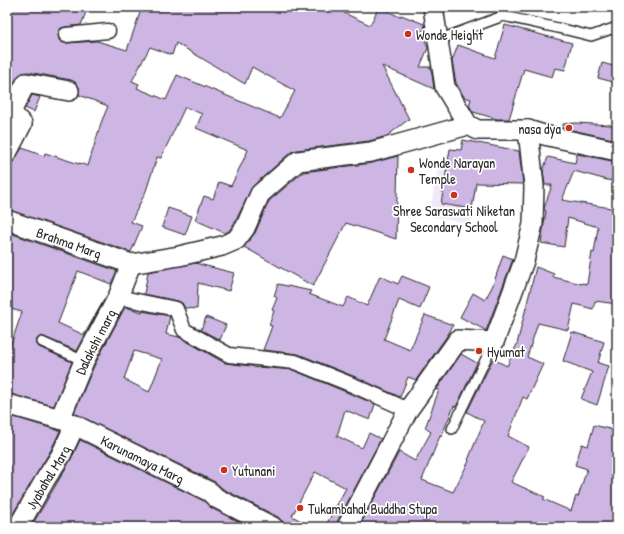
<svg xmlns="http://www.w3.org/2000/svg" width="624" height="534" viewBox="0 0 624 534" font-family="'Patrick Hand',sans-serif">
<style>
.built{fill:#f0e9f7}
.building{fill:#cdb5e4;stroke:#2b2b2b;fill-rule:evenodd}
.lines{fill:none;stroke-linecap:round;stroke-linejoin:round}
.service-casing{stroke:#2b2b2b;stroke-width:12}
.pedestrian-casing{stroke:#2b2b2b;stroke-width:17}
.minor-casing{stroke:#2b2b2b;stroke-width:22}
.service{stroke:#fff;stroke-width:9}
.pedestrian{stroke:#fff;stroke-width:14}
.minor{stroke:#fff;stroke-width:19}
.poi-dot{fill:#c8321e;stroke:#fff;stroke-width:1.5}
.labels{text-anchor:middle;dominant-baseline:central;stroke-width:3.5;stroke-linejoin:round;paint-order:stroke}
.poi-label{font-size:14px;fill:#2b2b2b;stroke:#fff;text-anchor:start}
.street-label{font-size:14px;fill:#2b2b2b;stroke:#fff}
</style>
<rect width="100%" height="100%" fill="#fff"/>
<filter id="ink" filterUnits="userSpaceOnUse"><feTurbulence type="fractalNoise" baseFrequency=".025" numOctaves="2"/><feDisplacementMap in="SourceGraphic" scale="8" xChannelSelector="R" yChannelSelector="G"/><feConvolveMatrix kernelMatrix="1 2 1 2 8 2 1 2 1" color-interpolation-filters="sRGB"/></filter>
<g filter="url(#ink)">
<path class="built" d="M438 166 479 173 470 224 429 216Z"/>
<g class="building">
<path d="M7 7H88L81 25 65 27 61 28 58 35 59 40 63 43H67L97 41 127 50 142 7H347L344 13 370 25 379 7 400 17 401 15 424 24 425 29 420 32H422L428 48 420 67H431L434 89 382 66 409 119 387 136 369 141 297 150 291 152 253 186 235 222 229 231 225 233 195 220 204 196 213 199 219 182 231 186 248 150 196 128 202 114 185 107 161 158 157 157 146 191 131 222 142 226 131 252 7 209V164L13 162 22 148 44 156 45 153 79 164V163L88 166 101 123 108 106 79 95V87L76 83 71 80 28 72 22 73 17 78 7 96ZM176 43 245 84 252 67 295 91 280 118 177 75 166 100 137 88 139 84 132 81 150 47 172 55Z"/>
<path d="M505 25 572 43 565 70 555 68 552 77 524 69 509 119H497L473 112 469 105 471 99 464 97 456 83 452 61 458 45 495 58Z"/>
<path d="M602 63 617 67V83L598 78Z"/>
<path d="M32 95 40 97 34 112 25 108Z"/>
<path d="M576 123 611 125 617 132V140L563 128V124Z"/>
<path d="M463 140 519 151 523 184 476 183 472 209 441 204 450 149 461 150Z"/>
<path d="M577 154 617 162 611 181 574 171 562 200 617 209 614 232 617 233V304L595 301 593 309 574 304 568 330 538 323 527 357 543 364 527 399 523 397 508 436 529 447 511 482 545 497 543 499 571 511 576 496 578 497 587 469 575 465 582 444 588 446 594 425 617 431V527H359L399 452 415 461 431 432 425 428 439 390 437 389 461 354 477 363 456 407 454 406 441 437 440 436 422 480 453 492 469 461 468 460 484 421 467 412 493 359 507 366 517 344 536 267 554 274 553 277 582 284V283L587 284 592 252 594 253 598 227 568 218 564 247 541 243 546 211 544 210V208L552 185H545L543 170 548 157 575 163Z"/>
<path d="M398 156 396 239 346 223 313 286 244 247 255 233 269 201 303 172 372 163Z"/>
<path d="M168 208 192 216 185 235 162 227Z"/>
<path d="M7 232 117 271 111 284 78 271 58 323 84 335 104 300 77 351 44 337 41 336 37 339 36 343 39 347 72 362 54 406 7 393V346L10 347 22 312 7 308Z"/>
<path d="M503 255 513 259 486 331 485 330 460 317 473 293 485 300 493 285Z"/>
<path d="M195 263 234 273 229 291 198 283 197 309 185 308 182 303 178 301 144 294 148 272Z"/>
<path d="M380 276 398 284 402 276 429 287 420 309 399 300 384 339 410 350 425 315 453 325 449 333 416 380 408 377 400 397 358 378 298 354 263 350 272 326 269 325 274 311 272 310 277 298 274 296 278 284 311 291 309 294 343 307 348 297 367 306Z"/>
<path d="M125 307 142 312V311L170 316 166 334 179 337 225 363 251 366 257 368V367L293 370 375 404 370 420 345 410 337 436 362 448 369 433 381 439 337 522 336 527H325L346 488 315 472 292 516 312 527H284L282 521 278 517 223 489 215 482 74 413 94 366ZM134 351 162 359 149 392 124 379Z"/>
<path d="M206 317 226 325 220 340 201 330Z"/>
<path d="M572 332 604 342 598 363 609 366 597 405 581 399 592 372 563 361Z"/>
<path d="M7 415 60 431 51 450 8 522 7 527Z"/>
<path d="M80 440 204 501 211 508 249 527H31L70 461Z"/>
</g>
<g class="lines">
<defs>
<g id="service">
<path d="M438 40 503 16 567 30 591 36 617 27"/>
<path d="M42 342 84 361"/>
<path d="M452 429 494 342"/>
</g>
<g id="pedestrian">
<path d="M66 35 108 31"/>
<path d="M118 297 176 309 184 330 229 355 295 362 355 386 408 410"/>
</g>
<g id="minor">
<path d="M433 7 445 87 468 125"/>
<path d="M528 130 544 135 617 151"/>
<path d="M7 153 22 124 11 112 26 83 69 91"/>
<path id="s1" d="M7 220 131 264 179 256 222 246 236 240 245 228 260 194 298 161 371 152 468 125 478 130H528L534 186 533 224 524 261 494 342 458 340 408 410 347 527"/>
<path id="s2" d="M7 404 60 419 75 425 210 492 216 498 273 527"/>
<path id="s3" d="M60 419 84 361 118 297 131 264"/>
<path id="s4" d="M18 527 45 480 61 455 75 425"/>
</g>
</defs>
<use href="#service" class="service-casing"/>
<use href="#pedestrian" class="pedestrian-casing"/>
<use href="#minor" class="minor-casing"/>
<use href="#service" class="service"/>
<use href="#pedestrian" class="pedestrian"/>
<use href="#minor" class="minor"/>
</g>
</g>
<g class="poi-dot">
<circle cx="408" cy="34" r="4"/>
<circle cx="569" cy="128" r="4"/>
<circle cx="411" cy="170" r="4"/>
<circle cx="454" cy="195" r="4"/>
<circle cx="479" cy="351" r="4"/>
<circle cx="224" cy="470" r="4"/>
<circle cx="300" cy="508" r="4"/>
</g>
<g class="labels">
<g class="poi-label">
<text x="416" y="34">Wonde Height</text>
<text x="561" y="128" text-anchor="end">nasa dya</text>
<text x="419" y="162">Wonde Narayan<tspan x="419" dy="16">Temple</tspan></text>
<text x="454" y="210" text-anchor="middle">Shree Saraswati Niketan<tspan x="454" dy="16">Secondary School</tspan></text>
<text x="487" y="351">Hyumat</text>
<text x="232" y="470">Yutunani</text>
<text x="308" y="508">Tukambahal Buddha Stupa</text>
</g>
<g class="street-label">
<text stroke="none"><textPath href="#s1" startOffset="66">Brahma Marg</textPath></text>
<text stroke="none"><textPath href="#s3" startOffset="85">Dalakshi marg</textPath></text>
<text stroke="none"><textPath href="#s2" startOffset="147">Karunamaya Marg</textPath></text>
<text stroke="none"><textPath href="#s4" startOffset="58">Jyabahal Marg</textPath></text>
</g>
</g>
<rect width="624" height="534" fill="none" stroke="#fff" stroke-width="24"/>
<rect x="12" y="12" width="600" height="510" fill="none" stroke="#2b2b2b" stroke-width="1.5" filter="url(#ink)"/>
</svg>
